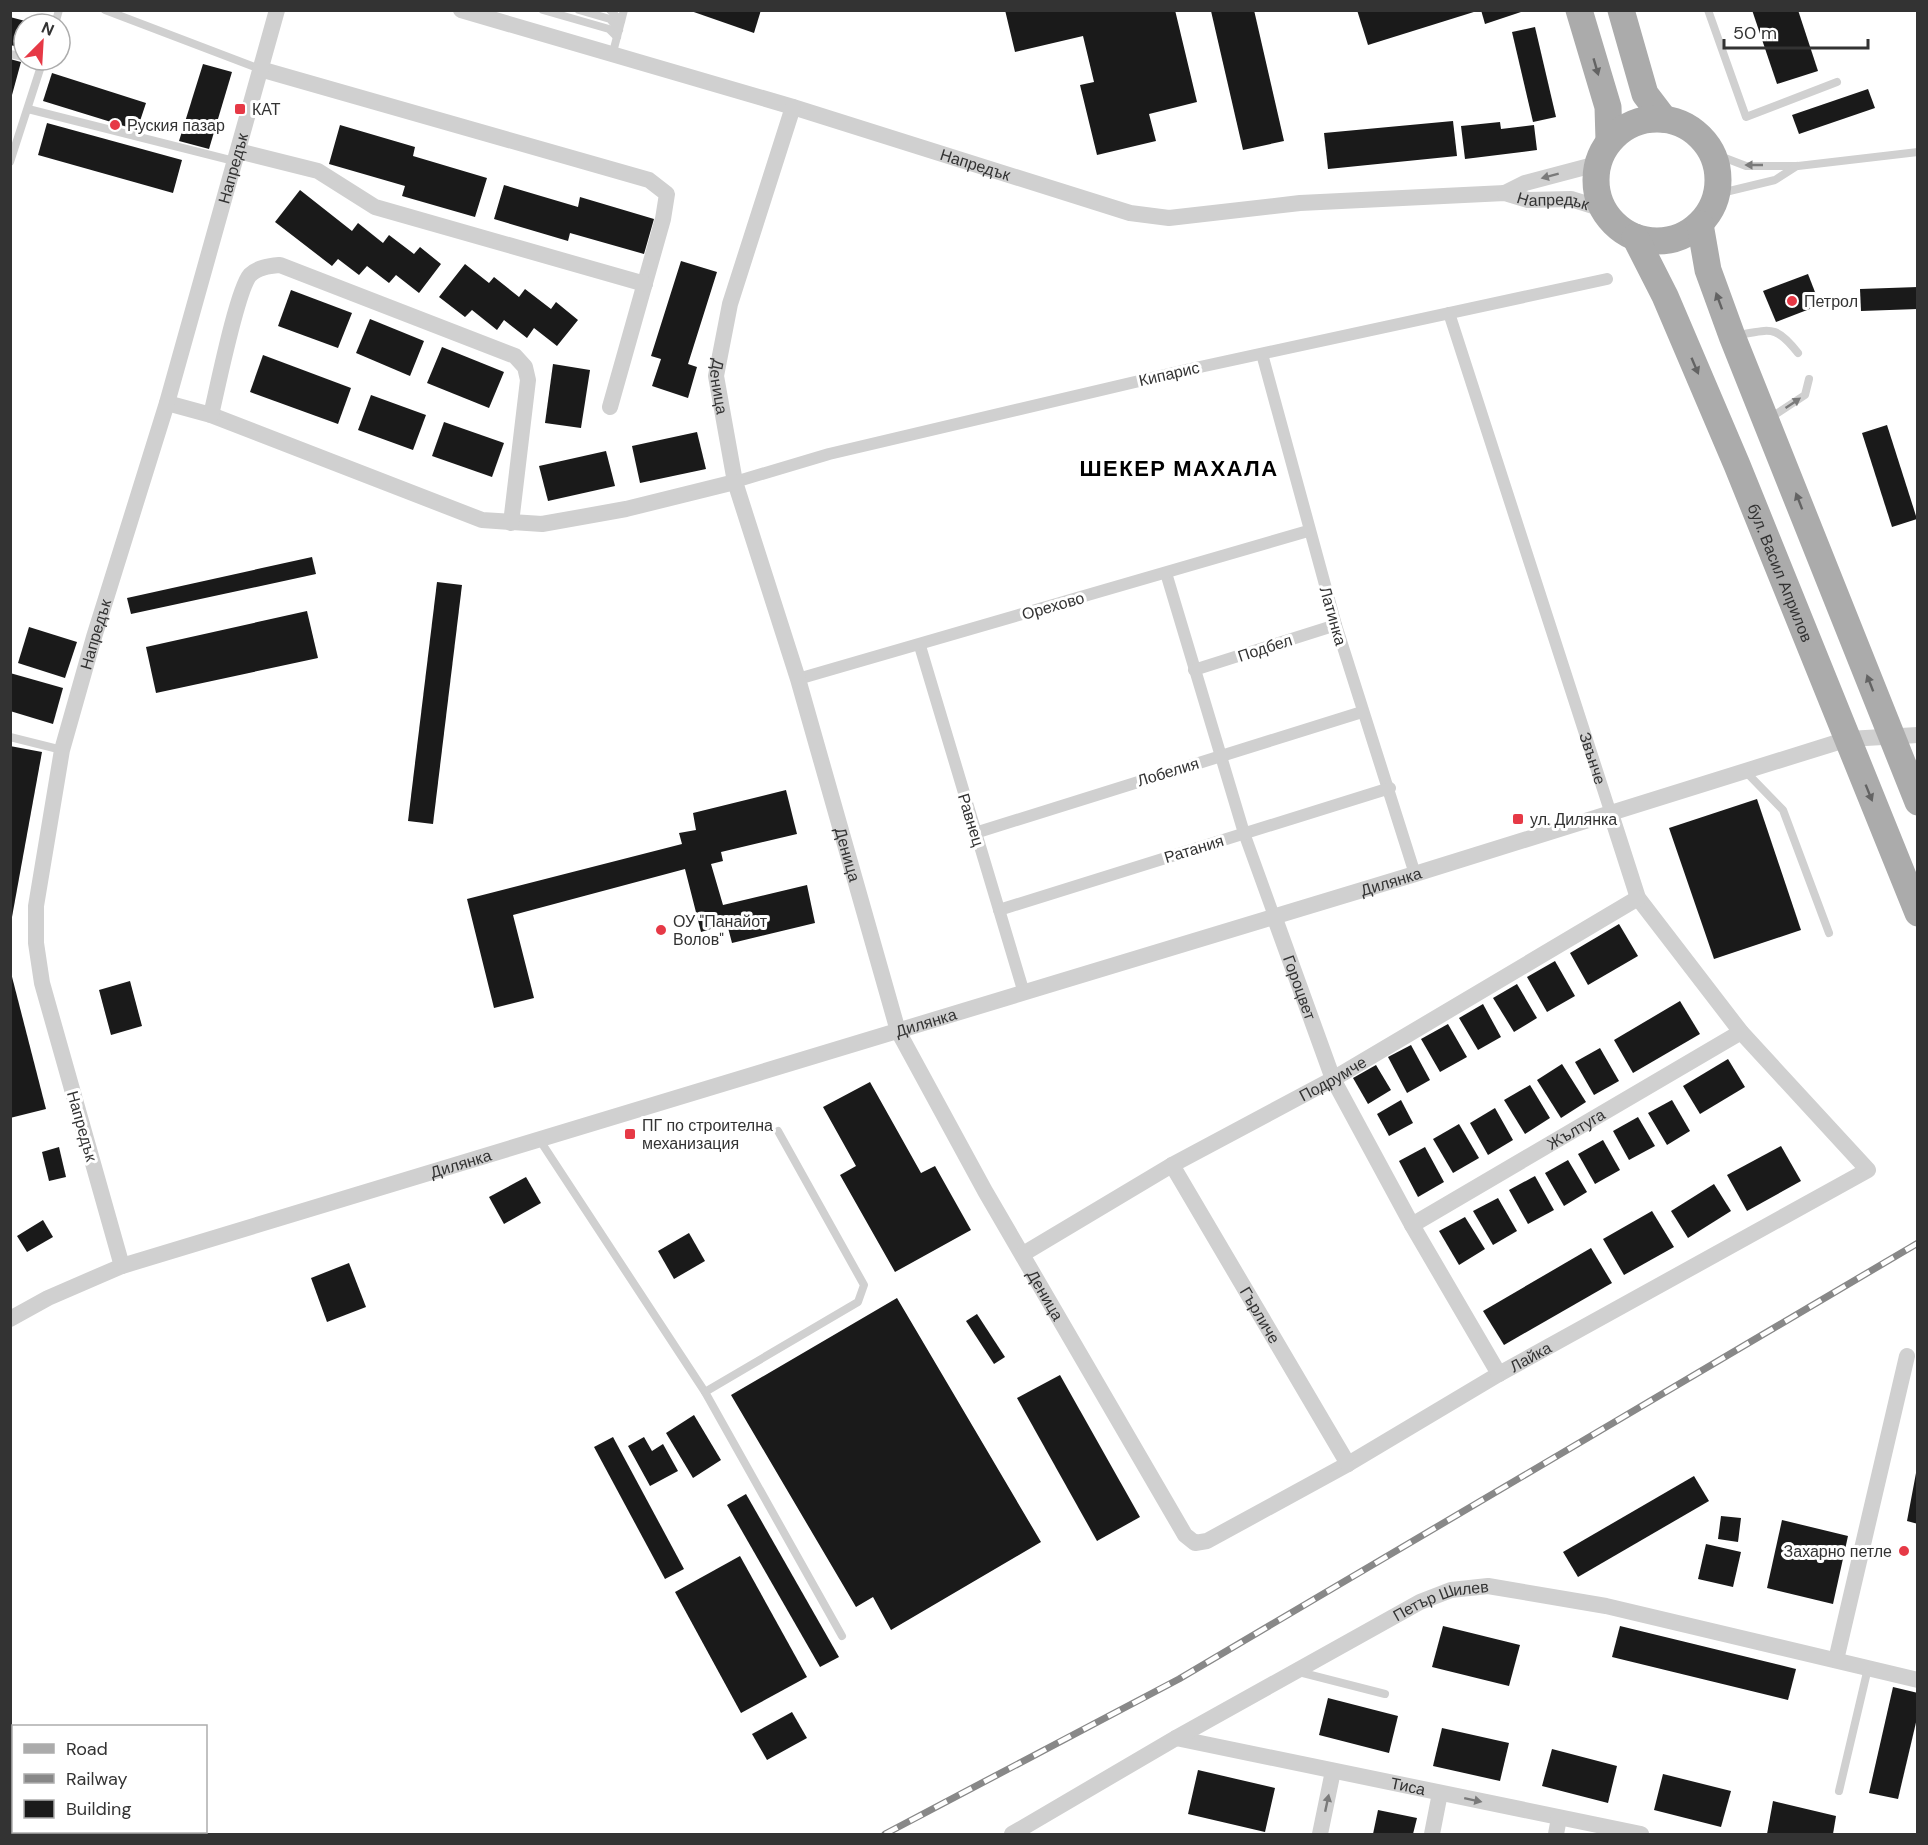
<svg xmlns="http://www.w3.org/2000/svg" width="1928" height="1845" viewBox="0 0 1928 1845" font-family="'DM Sans',sans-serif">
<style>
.building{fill:#1a1a1a}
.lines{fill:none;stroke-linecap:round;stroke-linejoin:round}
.service{stroke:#d0d0d0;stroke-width:8}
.pedestrian{stroke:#d0d0d0;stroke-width:12}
.minor{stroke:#d0d0d0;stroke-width:16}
.primary{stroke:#ababab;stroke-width:27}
.rail-casing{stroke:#888;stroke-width:7}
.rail{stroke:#fff;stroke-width:4.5;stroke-dasharray:14;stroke-linecap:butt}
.oneway{fill:#636363}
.oneway2{fill:#7a7a7a}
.poi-dot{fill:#e63946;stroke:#fff;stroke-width:2}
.labels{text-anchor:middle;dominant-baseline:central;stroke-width:6;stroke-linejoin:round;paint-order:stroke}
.poi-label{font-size:16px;fill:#333;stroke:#fff;text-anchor:start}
.street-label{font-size:16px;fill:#333;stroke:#fff}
.district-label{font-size:22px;font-weight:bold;letter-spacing:1.5px;fill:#000;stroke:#fff}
</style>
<rect width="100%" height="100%" fill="#fff"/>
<g class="building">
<path d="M688 10H761L754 33Z"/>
<path d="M1005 10H1175L1197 102 1149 114 1156 141 1097 155 1080 85 1094 82 1083 36 1015 52Z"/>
<path d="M1254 10 1284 141 1243 150 1211 11Z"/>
<path d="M1357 10H1477V11L1368 45Z"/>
<path d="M1481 10H1521V12L1485 24Z"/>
<path d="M1752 10H1798L1818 71 1777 84Z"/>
<path d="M10 17 33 23 24 24 23 48 10 45Z"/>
<path d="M1535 27 1556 117 1533 122 1512 32Z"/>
<path d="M10 59 21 62 12 95 10 94Z"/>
<path d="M203 64 232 72 209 149 179 141Z"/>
<path d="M52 73 146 103 137 130 43 101Z"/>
<path d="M1868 89 1875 108 1799 134 1792 115Z"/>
<path d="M1453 121 1457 156 1328 169 1324 133Z"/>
<path d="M1500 122 1501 129 1534 125 1537 150 1465 159 1461 126Z"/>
<path d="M47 123 182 160 173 193 38 155Z"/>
<path d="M340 125 415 147 413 156 487 178 475 217 402 196 405 186 329 164Z"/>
<path d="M504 185 578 207 580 197 654 219 644 254 570 233 568 241 494 219Z"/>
<path d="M300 190 352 231 358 223 383 243 389 235 414 254 420 247 441 264 419 293 396 275 389 283 367 266 359 275 338 259 332 266 275 222Z"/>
<path d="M681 261 717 272 688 364 697 367 688 398 652 386 661 359 651 356Z"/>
<path d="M465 264 489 283 494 277 519 297 525 289 551 309 556 302 578 320 557 346 534 328 527 338 504 320 497 330 472 310 465 317 439 297Z"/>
<path d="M1808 274 1820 305 1776 322 1763 291Z"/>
<path d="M1918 287V309L1861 311 1860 289Z"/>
<path d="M291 290 352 313 338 348 278 326Z"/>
<path d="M370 319 424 341 410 376 356 353Z"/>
<path d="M442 347 504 372 489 408 427 383Z"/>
<path d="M263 355 351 388 338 424 250 392Z"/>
<path d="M553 364 590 370 581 428 545 423Z"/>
<path d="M371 395 426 415 413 450 358 430Z"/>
<path d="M444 422 504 443 492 477 432 456Z"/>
<path d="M1887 425 1917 519 1892 527 1862 433Z"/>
<path d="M697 432 706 469 640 483 632 446Z"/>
<path d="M606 451 615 486 548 501 539 466Z"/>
<path d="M312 557 316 574 131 614 127 598Z"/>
<path d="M437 582 462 585 433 824 408 821Z"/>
<path d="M307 611 318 658 156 693 146 647Z"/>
<path d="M29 627 77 642 65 678 18 663Z"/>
<path d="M10 673 63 688 53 724 10 711Z"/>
<path d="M10 746 42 752 12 917H10Z"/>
<path d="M786 790 797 834 721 852 723 861 711 864 723 905 807 885 815 923 732 943 727 924 701 932 685 869 513 915 534 998 494 1008 467 899 682 844 679 833 696 830 693 813Z"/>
<path d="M1757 799 1801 930 1714 959 1669 828Z"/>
<path d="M1619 924 1638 956 1588 985 1570 953Z"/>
<path d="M1555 961 1575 996 1547 1012 1527 977Z"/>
<path d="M10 969 46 1109 10 1118Z"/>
<path d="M130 981 142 1026 111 1035 99 990Z"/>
<path d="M1517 984 1537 1018 1514 1032 1493 998Z"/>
<path d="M1680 1001 1700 1034 1633 1073 1614 1040Z"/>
<path d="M1483 1004 1501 1037 1478 1050 1459 1018Z"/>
<path d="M1448 1024 1467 1057 1440 1072 1421 1039Z"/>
<path d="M1411 1045 1430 1080 1407 1093 1388 1057Z"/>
<path d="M1600 1048 1619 1081 1594 1095 1575 1062Z"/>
<path d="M1728 1059 1745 1087 1700 1114 1683 1086Z"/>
<path d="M1562 1064 1586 1102 1561 1118 1537 1080Z"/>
<path d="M1376 1065 1391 1090 1368 1104 1353 1078Z"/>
<path d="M870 1082 921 1173 935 1166 971 1230 895 1272 840 1175 856 1166 823 1107Z"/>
<path d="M1530 1085 1550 1118 1525 1134 1504 1100Z"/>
<path d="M1401 1100 1413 1123 1389 1136 1377 1114Z"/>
<path d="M1672 1100 1690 1131 1667 1145 1648 1113Z"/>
<path d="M1495 1108 1513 1140 1488 1155 1470 1123Z"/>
<path d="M1638 1117 1655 1146 1629 1160 1613 1131Z"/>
<path d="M1459 1124 1479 1158 1453 1173 1433 1139Z"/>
<path d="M1603 1140 1620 1170 1595 1184 1578 1154Z"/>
<path d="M1781 1146 1801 1181 1747 1211 1727 1175Z"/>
<path d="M59 1147 66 1177 49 1181 42 1152Z"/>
<path d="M1425 1147 1444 1182 1418 1197 1399 1161Z"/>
<path d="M1568 1160 1587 1192 1564 1206 1545 1173Z"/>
<path d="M1535 1176 1554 1210 1528 1224 1509 1190Z"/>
<path d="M526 1177 541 1203 504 1224 489 1197Z"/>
<path d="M1714 1184 1731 1211 1688 1238 1671 1211Z"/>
<path d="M1498 1198 1517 1231 1493 1245 1473 1211Z"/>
<path d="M1652 1211 1674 1247 1624 1275 1603 1239Z"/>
<path d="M1465 1217 1485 1249 1459 1265 1439 1231Z"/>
<path d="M43 1220 53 1237 27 1252 17 1236Z"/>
<path d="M689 1233 705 1261 674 1279 658 1251Z"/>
<path d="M1591 1248 1612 1283 1504 1345 1483 1311Z"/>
<path d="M349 1263 366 1307 327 1322 311 1278Z"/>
<path d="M897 1298 1041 1542 891 1630 873 1597 856 1607 731 1395Z"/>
<path d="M977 1314 1005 1357 994 1364 966 1321Z"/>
<path d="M1060 1375 1140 1517 1097 1541 1017 1398Z"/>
<path d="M694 1415 721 1460 693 1478 666 1433Z"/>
<path d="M613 1437 684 1569 665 1579 594 1447Z"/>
<path d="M644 1437 652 1451 663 1444 678 1471 650 1486 628 1446Z"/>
<path d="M1916 1473H1918V1524L1907 1521Z"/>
<path d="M1694 1476 1709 1501 1578 1577 1563 1552Z"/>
<path d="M746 1494 839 1657 820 1667 727 1505Z"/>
<path d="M1721 1516 1741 1518 1738 1542 1718 1539Z"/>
<path d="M1782 1520 1848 1536 1833 1604 1767 1588Z"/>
<path d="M1706 1544 1741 1552 1733 1587 1698 1579Z"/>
<path d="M740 1556 807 1677 741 1713 675 1592Z"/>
<path d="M1443 1626 1520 1645 1509 1686 1432 1667Z"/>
<path d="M1620 1626 1796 1669 1788 1700 1612 1657Z"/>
<path d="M1893 1687 1918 1693V1714L1898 1799 1869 1793Z"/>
<path d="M1328 1698 1398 1716 1389 1753 1319 1735Z"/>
<path d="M792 1712 807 1738 767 1760 752 1734Z"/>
<path d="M1442 1728 1509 1743 1500 1781 1433 1766Z"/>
<path d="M1552 1749 1617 1766 1608 1803 1542 1786Z"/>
<path d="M1198 1770 1275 1788 1265 1832 1188 1814Z"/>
<path d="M1663 1774 1731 1791 1721 1827 1654 1810Z"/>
<path d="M1773 1801 1836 1816 1833 1834H1767Z"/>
<path d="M1378 1810 1417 1818 1413 1834H1373Z"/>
</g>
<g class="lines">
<g class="service">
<path d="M105 10 260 69"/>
<path d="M543 10 609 29 617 37"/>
<path d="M579 10 610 19 619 30"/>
<path d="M610 10 621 21"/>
<path d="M1708 10 1746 117 1837 82"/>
<path d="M55 24 59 10"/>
<path d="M10 54 24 57"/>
<path d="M612 56 624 10"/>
<path d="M28 109 234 161"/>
<path d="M1712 153 1746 166H1798L1918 152"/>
<path d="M10 162 43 60"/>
<path d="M1717 194 1775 180 1797 166"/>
<path d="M1737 335C1771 330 1775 324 1798 353"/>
<path d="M1770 418 1805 395 1809 379"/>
<path d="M10 737 62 750"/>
<path d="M1746 772 1783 810 1829 933"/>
<path d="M539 1139 705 1392 842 1636"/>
<path d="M705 1392 858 1302 864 1285 778 1131"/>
<path d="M1299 1672 1385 1694"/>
<path d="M1839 1791 1868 1668"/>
</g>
<g class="pedestrian">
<path id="s1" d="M1449 313 1611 814"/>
<path d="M1262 354 1336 625 1415 874"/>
<path d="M735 482 829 454 1186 370 1607 279"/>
<path d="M1166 573 1244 833 1274 916"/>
<path d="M920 646 1024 993"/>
<path d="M1194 670 1336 625"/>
<path d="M798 679 1308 531"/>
<path d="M975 833 1362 712"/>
<path d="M999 910 1390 788"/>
</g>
<g class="minor">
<path id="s2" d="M461 10 793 107 1130 213 1169 218 1300 203 1505 193 1528 200 1571 199 1603 209"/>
<path d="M260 69 649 180 667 194 663 219 610 407"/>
<path id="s3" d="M793 107 730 304 716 376 735 482 798 679 898 1031 985 1191 1185 1535 1195 1543 1207 1541 1348 1464 1499 1374 1868 1170 1741 1032 1638 898 1611 814"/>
<path d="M238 151 318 171 375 207 645 284"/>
<path d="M1505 193 1525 183 1597 164"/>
<path d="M167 403 211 415 482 520 542 524 626 509 735 482"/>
<path d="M211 415C217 390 237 290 250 275 258 267 270 266 280 265L515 356 525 367 528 380 511 523"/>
<path id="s4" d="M1274 916 1333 1079 1412 1225 1499 1374"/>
<path id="s5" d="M1172 1165 1348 1464"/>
<path id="s6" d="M1412 1225 1741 1032"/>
<path id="s7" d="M1023 1254 1172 1165 1333 1079 1638 898"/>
<path id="s8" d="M122 1266 42 983 36 943V906L62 750 94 637 167 403 277 10"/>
<path id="s9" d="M10 1319 48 1298 122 1266 1415 874 1848 739 1918 735"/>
<path d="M1836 1660 1907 1356"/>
<path id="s10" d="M1176 1738 1641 1834"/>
<path id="s11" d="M1012 1834 1176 1738 1420 1602 1451 1590 1488 1586 1606 1606 1918 1680"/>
<path d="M1320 1834 1333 1771"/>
<path d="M1432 1834 1440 1793"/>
<path d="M1556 1834 1559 1818"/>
</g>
<g class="primary">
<path d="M1579 10 1608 107 1609 140"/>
<path d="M1621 10 1645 94 1664 119"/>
<circle cx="1657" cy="180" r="61"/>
<path d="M1700 224 1708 270 1732 336 1918 802"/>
<path id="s12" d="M1635 237 1665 296 1737 465 1918 913"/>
</g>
<defs>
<path id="rail" d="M885 1834 1179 1679 1918 1243"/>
</defs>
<use href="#rail" class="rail-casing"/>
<use href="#rail" class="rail"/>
</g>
<defs><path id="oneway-solid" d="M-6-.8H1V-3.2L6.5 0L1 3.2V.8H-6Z" transform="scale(1.5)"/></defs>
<g class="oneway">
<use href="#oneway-solid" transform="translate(1596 67) rotate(74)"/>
<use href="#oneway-solid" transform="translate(1719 301) rotate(-110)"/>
<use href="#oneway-solid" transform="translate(1695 366) rotate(67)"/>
<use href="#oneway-solid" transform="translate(1799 501) rotate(-111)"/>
<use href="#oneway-solid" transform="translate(1870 683) rotate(-111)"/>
<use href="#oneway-solid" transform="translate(1869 793) rotate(68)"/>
</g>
<g class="oneway2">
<use href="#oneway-solid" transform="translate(1754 165) rotate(180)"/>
<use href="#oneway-solid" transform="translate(1550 176) rotate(165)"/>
<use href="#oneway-solid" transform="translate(1793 403) rotate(-34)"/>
<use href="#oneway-solid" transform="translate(1473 1800) rotate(12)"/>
<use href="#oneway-solid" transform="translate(1327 1803) rotate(-78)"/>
</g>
<g class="poi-dot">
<rect x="234" y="103" width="12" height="12" rx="3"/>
<circle cx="115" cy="125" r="6"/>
<circle cx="1792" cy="301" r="6"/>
<rect x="1512" y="813" width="12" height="12" rx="3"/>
<circle cx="661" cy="930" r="6"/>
<rect x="624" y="1128" width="12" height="12" rx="3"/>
<circle cx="1904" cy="1551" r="6"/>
</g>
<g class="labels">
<g class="poi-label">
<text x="252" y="109">КАТ</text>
<text x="127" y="125">Руския пазар</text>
<text x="1804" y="301">Петрол</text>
<text x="1530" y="819">ул. Дилянка</text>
<text x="673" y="921">ОУ "Панайот<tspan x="673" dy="18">Волов"</tspan></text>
<text x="642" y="1125">ПГ по строителна<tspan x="642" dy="18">механизация</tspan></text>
<text x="1892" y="1551" text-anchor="end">Захарно петле</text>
</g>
<g class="street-label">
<text stroke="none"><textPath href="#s2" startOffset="537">Напредък</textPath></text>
<text stroke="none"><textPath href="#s8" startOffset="1136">Напредък</textPath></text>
<text stroke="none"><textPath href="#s2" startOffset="1125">Напредък</textPath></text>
<text transform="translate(1169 374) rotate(-13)">Кипарис</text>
<text stroke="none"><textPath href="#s3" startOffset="291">Деница</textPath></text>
<text stroke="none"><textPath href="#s12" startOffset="366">бул. Васил Априлов</textPath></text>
<text transform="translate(1053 606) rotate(-16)">Орехово</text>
<text transform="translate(1333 616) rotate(74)">Латинка</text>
<text stroke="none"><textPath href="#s8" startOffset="650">Напредък</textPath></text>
<text transform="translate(1265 648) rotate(-18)">Подбел</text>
<text stroke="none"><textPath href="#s1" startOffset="468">Звънче</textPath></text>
<text transform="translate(1168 772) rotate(-17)">Лобелия</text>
<text transform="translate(971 820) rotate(73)">Равнец</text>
<text transform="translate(1194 849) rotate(-17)">Ратания</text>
<text stroke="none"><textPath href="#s3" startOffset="777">Деница</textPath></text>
<text stroke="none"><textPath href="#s9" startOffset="1450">Дилянка</textPath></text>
<text stroke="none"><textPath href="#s4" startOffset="76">Гороцвет</textPath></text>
<text stroke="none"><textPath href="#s9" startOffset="964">Дилянка</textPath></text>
<text stroke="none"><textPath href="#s7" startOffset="356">Подрумче</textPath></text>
<text transform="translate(82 1126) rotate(74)">Напредък</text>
<text stroke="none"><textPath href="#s6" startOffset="190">Жълтуга</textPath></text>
<text stroke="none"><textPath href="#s9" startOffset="478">Дилянка</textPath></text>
<text stroke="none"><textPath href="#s3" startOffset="1263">Деница</textPath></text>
<text stroke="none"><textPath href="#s5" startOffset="174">Гърличе</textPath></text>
<text stroke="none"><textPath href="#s3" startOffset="1938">Лайка</textPath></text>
<text stroke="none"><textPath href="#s11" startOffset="490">Петър Шилев</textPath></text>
<text stroke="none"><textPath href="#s10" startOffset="237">Тиса</textPath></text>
</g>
<g class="district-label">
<text x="1179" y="468">ШЕКЕР МАХАЛА</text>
</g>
</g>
<rect width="1928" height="1845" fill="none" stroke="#333333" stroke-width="24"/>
<rect x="12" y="1725" width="195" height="108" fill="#ffffff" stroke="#adadad" stroke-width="1.5"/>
<rect x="24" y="1744" width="30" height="9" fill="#ababab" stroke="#adadad" stroke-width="1.5"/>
<text x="66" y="1755" font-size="18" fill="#333333">Road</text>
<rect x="24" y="1774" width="30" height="9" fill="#888888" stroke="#adadad" stroke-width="1.5"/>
<text x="66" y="1785" font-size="18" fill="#333333">Railway</text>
<rect x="24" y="1800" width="30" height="18" fill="#1a1a1a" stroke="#adadad" stroke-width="1.5"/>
<text x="66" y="1815" font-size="18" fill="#333333">Building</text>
<g transform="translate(42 42) rotate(24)"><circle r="28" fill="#ffffff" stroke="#adadad" stroke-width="1.5"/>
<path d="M0-4.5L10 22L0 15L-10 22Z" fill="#e63946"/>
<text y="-9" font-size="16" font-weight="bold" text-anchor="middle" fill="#333333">N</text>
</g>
<path d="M1724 39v9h144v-9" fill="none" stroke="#333333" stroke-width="3"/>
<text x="1733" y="39" font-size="18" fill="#333333" stroke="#ffffff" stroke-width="4.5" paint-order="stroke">50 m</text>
</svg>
